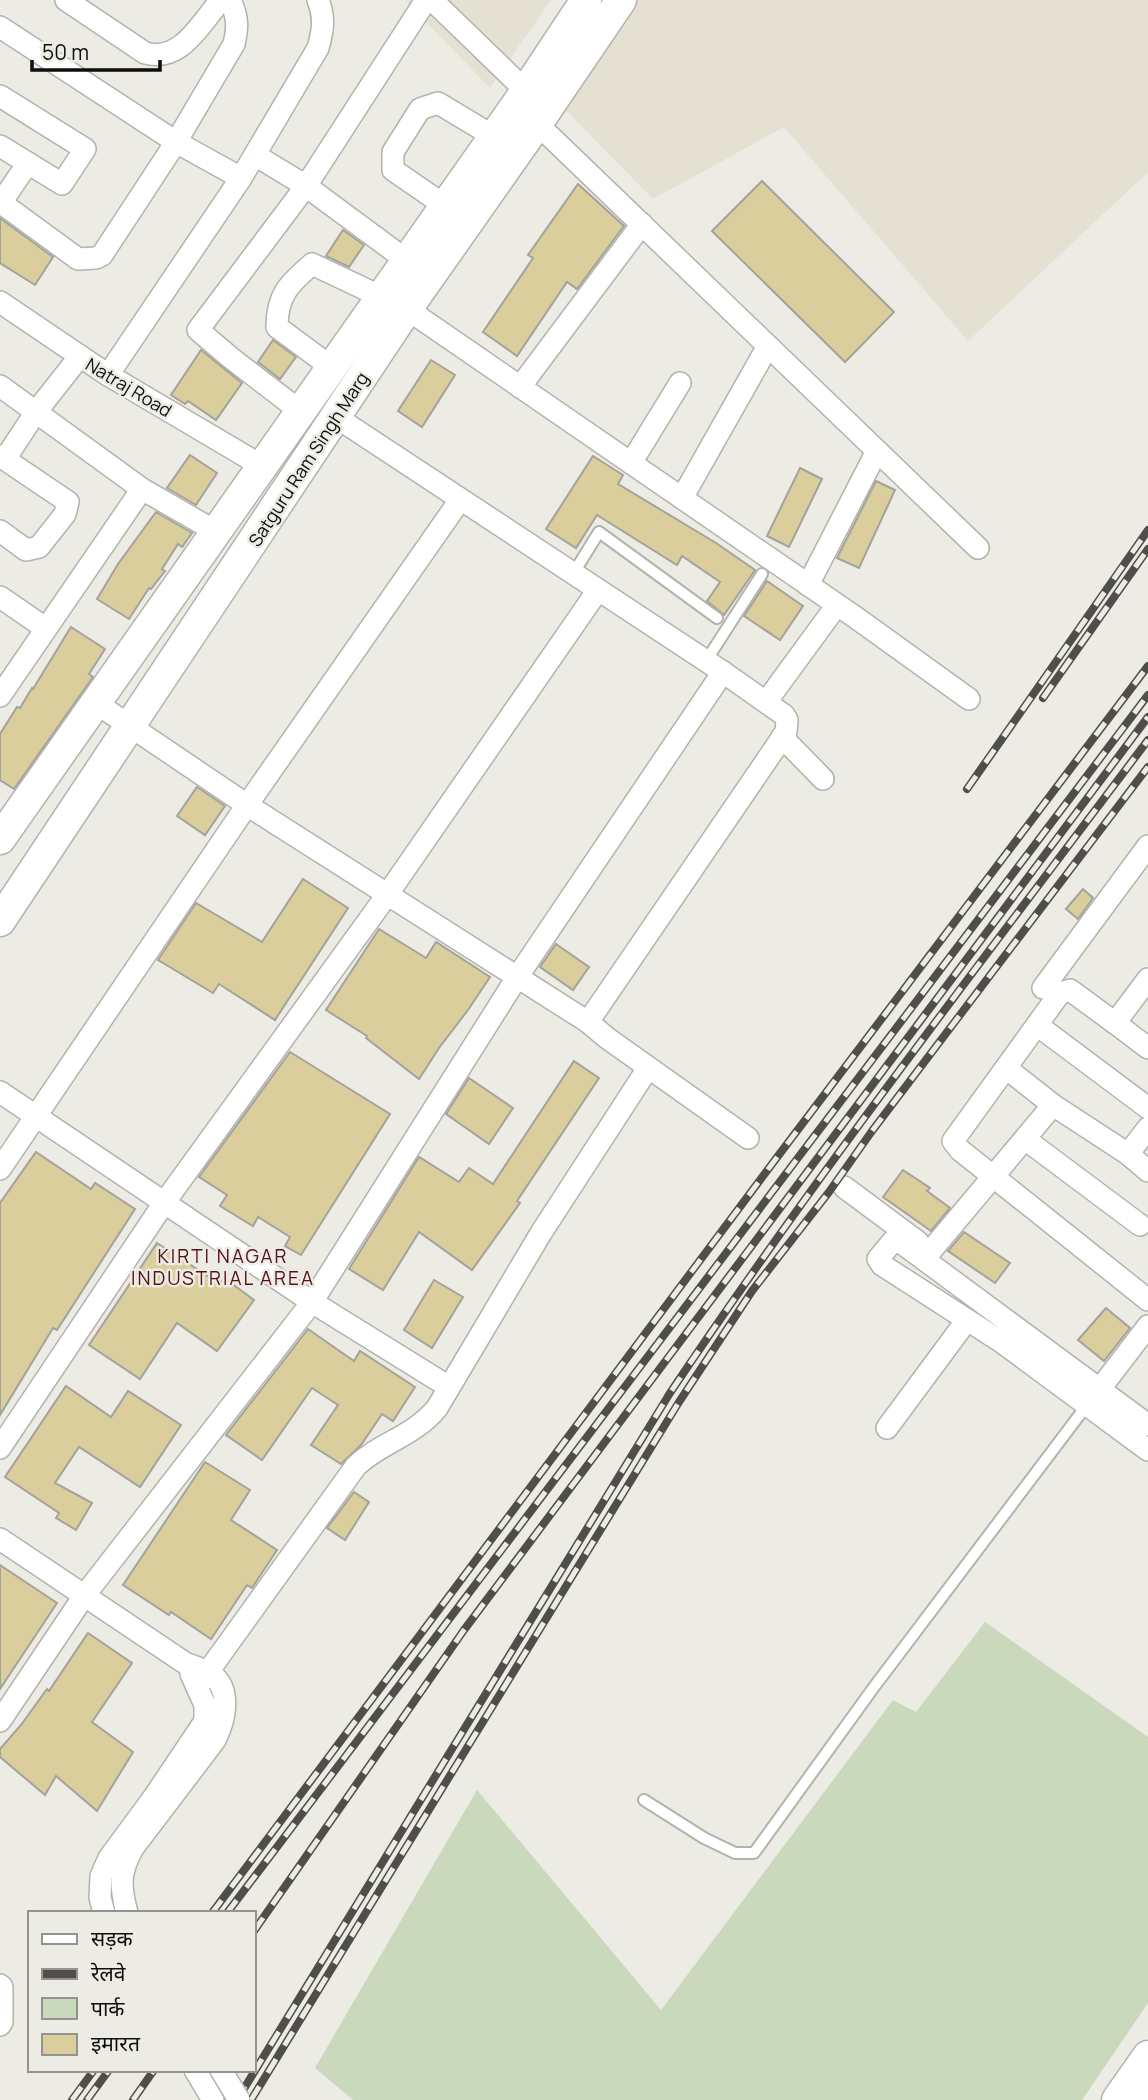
<svg xmlns="http://www.w3.org/2000/svg" width="1148" height="2100" viewBox="0 0 1148 2100" font-family="Manrope,'Noto Sans Devanagari',sans-serif">
<style>
.built{fill:#e4e1d3}
.green{fill:#cad9bc}
.building{fill:#dbce9d;stroke:#a4a29c;stroke-width:2}
.lines{fill:none;stroke-linecap:round;stroke-linejoin:round}
.service-casing{stroke:#b4b2ac;stroke-width:14}
.minor-casing{stroke:#b4b2ac;stroke-width:24}
.secondary-casing{stroke:#b4b2ac;stroke-width:33}
.service{stroke:#fff;stroke-width:10}
.minor{stroke:#fff;stroke-width:21}
.secondary{stroke:#fff;stroke-width:30}
.rail-casing{stroke:#4f4e4a;stroke-width:8}
.rail{stroke:#ecebe4;stroke-width:5;stroke-dasharray:16;stroke-linecap:butt}
.minor-bridge-casing{stroke:#b4b2ac;stroke-width:24;stroke-linecap:butt}
.minor-bridge{stroke:#fff;stroke-width:21}
.labels{text-anchor:middle;dominant-baseline:central;stroke-width:5;stroke-linejoin:round;paint-order:stroke}
.street-label{font-size:18px;fill:#0f0e0c;stroke:#ecebe4}
.neighbourhood-label{font-size:19px;letter-spacing:2px;fill:#561017;stroke:#ecebe4}
</style>
<rect width="100%" height="100%" fill="#ecebe4"/>
<g class="built">
<path d="M405 0H551L490 88Z"/>
<path d="M621 0H1148V172L968 341 784 127 653 199 553 97Z"/>
</g>
<path class="green" d="M985 1622 1148 1737V2003L1082 2100H353L315 2068 477 1790 661 2010 893 1700 916 1712Z"/>
<g class="building">
<path d="M762 181 894 312 845 362 712 231Z"/>
<path d="M578 184 624 226 577 289 567 282 517 356 483 332 533 258 528 255Z"/>
<path d="M0 218 53 257 35 285 0 263Z"/>
<path d="M343 230 364 245 349 267 326 256Z"/>
<path d="M273 340 296 357 280 379 258 362Z"/>
<path d="M201 350 242 383 216 420 188 401 185 404 171 395Z"/>
<path d="M431 360 455 375 422 427 398 411Z"/>
<path d="M190 455 217 473 196 505 167 488Z"/>
<path d="M593 456 623 475 618 484 716 543 755 570 724 615 707 601 720 582 682 556 677 565 597 515 576 548 546 529Z"/>
<path d="M800 468 822 479 789 547 767 536Z"/>
<path d="M876 481 895 490 859 568 837 558Z"/>
<path d="M156 512 192 533 182 547 178 544 162 569 165 571 151 589 149 588 129 619 97 599 118 564Z"/>
<path d="M767 581 803 606 780 640 744 616Z"/>
<path d="M71 627 105 649 89 674 93 677 14 789 0 780V734L17 707 20 708 32 688 33 689Z"/>
<path d="M197 787 225 806 205 835 177 816Z"/>
<path d="M303 879 348 908 275 1020 219 984 213 993 158 960 196 903 262 942Z"/>
<path d="M1083 889 1093 898 1078 919 1066 909Z"/>
<path d="M379 929 426 958 436 942 490 977 468 1010 439 1048 419 1079 366 1038 367 1036 326 1010Z"/>
<path d="M556 944 589 967 573 990 540 967Z"/>
<path d="M290 1052 390 1114 301 1255 285 1246 290 1237 258 1217 253 1226 220 1206 227 1195 199 1177Z"/>
<path d="M574 1061 599 1078 517 1201 520 1203 472 1270 419 1232 383 1290 349 1269 419 1157 459 1182 469 1168 493 1184Z"/>
<path d="M469 1078 513 1108 489 1144 446 1114Z"/>
<path d="M36 1152 91 1189 95 1183 135 1209 57 1330 53 1328 0 1415V1203Z"/>
<path d="M903 1170 930 1188 927 1191 950 1208 931 1231 883 1197Z"/>
<path d="M964 1232 1010 1263 995 1283 948 1251Z"/>
<path d="M157 1243 220 1284 224 1278 254 1300 217 1351 177 1323 140 1379 89 1345Z"/>
<path d="M434 1280 463 1297 432 1348 404 1330Z"/>
<path d="M1106 1308 1130 1328 1104 1361 1078 1340Z"/>
<path d="M308 1329 354 1361 360 1351 415 1387 393 1421 382 1414 361 1445 341 1464 311 1445 338 1405 312 1388 262 1460 226 1435Z"/>
<path d="M66 1386 111 1417 128 1391 181 1425 140 1487 79 1447 55 1483 92 1503 76 1530 56 1518 59 1513 5 1477Z"/>
<path d="M205 1462 250 1490 231 1520 277 1550 252 1588 247 1585 211 1639 171 1612 169 1615 123 1585Z"/>
<path d="M354 1492 369 1502 345 1540 327 1528Z"/>
<path d="M0 1565 57 1603 0 1689Z"/>
<path d="M88 1633 132 1663 92 1722 133 1752 97 1811 56 1776 45 1795 0 1757V1749L21 1725 47 1689 49 1691Z"/>
</g>
<g class="lines">
<defs>
<g id="service">
<path d="M573 574 599 532 717 618"/>
<path d="M706 661 762 574"/>
<path d="M644 1800 704 1838 735 1853H754L874 1687 1087 1405"/>
</g>
<g id="minor">
<path d="M66 0 145 53C181 63 200 24 221 0"/>
<path d="M432 0 525 90"/>
<path d="M0 27 176 142 241 178"/>
<path d="M0 96 85 149 62 184 0 146"/>
<path d="M528 115 978 548"/>
<path d="M255 155 306 186 406 260"/>
<path d="M0 202 78 259 96 258 102 255 176 142 234 44C238 27 238 17 230 0"/>
<path d="M0 204 28 163"/>
<path d="M444 205 393 170V152L420 109 438 103 493 136"/>
<path d="M0 302 108 375 262 466"/>
<path d="M331 367 277 327C277 295 289 284 312 264L407 309 855 617 969 699"/>
<path d="M108 375 241 178 318 48C323 31 325 17 318 0"/>
<path d="M0 386 142 489 215 531"/>
<path d="M520 387 642 224"/>
<path d="M300 411 231 358 198 330 306 186 426 0"/>
<path d="M0 456 68 502 65 514 39 547 26 550 0 531"/>
<path d="M5 459 36 412 80 356"/>
<path d="M631 463 680 383"/>
<path d="M682 498 768 346"/>
<path d="M808 585 877 451"/>
<path d="M0 597 45 628"/>
<path d="M0 696 142 489"/>
<path d="M766 702 837 605"/>
<path d="M96 703 247 805 588 1022 786 732 787 720 784 715 723 672 336 417"/>
<path d="M782 737 823 779"/>
<path d="M1148 979 1115 1023 1070 990 1060 993 953 1141 960 1150 1148 1300"/>
<path d="M1043 988 1148 846"/>
<path d="M588 1022 607 1038 748 1138"/>
<path d="M1115 1023 1148 1048"/>
<path d="M1037 1025 1148 1108"/>
<path d="M0 1092 312 1302 449 1387"/>
<path d="M1053 1105 1128 1154"/>
<path d="M1148 1128 1128 1154 1148 1171"/>
<path d="M1025 1139 1140 1225"/>
<path d="M0 1169 247 805 460 500"/>
<path d="M844 1187 918 1242"/>
<path d="M924 1259 1053 1105 1006 1068"/>
<path d="M1093 1398 1148 1326"/>
<path d="M1148 1425 899 1241H893L878 1259 882 1265 1003 1343 1148 1450"/>
<path d="M887 1428 967 1320"/>
<path d="M0 1448 164 1203 387 895 598 590"/>
<path d="M0 1539 185 1663C192 1666 200 1668 206 1671 233 1685 226 1718 215 1740L133 1848C119 1873 120 1886 127 1913"/>
<path d="M197 1687 356 1466C381 1442 413 1437 437 1408L541 1233 648 1068"/>
<path d="M0 1721 84 1596 312 1302 516 979 723 672"/>
<path d="M104 1913 100 1897 101 1876 109 1858 154 1797 205 1721V1705L191 1674"/>
<path d="M0 1985 2 1987V2022L0 2025"/>
<path d="M195 2070 213 2100"/>
</g>
<g id="secondary">
<path d="M0 839 517 104 586 0"/>
<path d="M0 921 407 309 537 124 621 0"/>
<path d="M1117 2100 1148 2056"/>
<path d="M1144 2100 1148 2094"/>
</g>
</defs>
<use href="#service" class="service-casing"/>
<use href="#minor" class="minor-casing"/>
<use href="#secondary" class="secondary-casing"/>
<use href="#service" class="service"/>
<use href="#minor" class="minor"/>
<use href="#secondary" class="secondary"/>
<defs>
<g id="rail">
<path d="M1043 698 1148 549"/>
<path d="M967 789 1148 530"/>
<path d="M212 1913 775 1160 1148 666"/>
<path d="M227 1913 1148 695"/>
<path d="M254 1931 464 1630 1148 717"/>
<path d="M72 2100 94 2070"/>
<path d="M87 2100 109 2070"/>
<path d="M133 2100 154 2070"/>
<path d="M237 2100 670 1393C820 1169 986 956 1148 740"/>
<path d="M251 2100 679 1402 752 1291 829 1192 872 1131 1148 767"/>
</g>
</defs>
<use href="#rail" class="rail-casing"/>
<use href="#rail" class="rail"/>
<defs>
<path id="minor-bridge" d="M221 2070 239 2100"/>
</defs>
<use href="#minor-bridge" class="minor-bridge-casing"/>
<use href="#minor-bridge" class="minor-bridge"/>
</g>
<g class="labels">
<g class="street-label">
<text transform="translate(129 387) rotate(31)">Natraj Road</text>
<text transform="translate(308 459) rotate(-57)">Satguru Ram Singh Marg</text>
</g>
<g class="neighbourhood-label">
<text x="223" y="1256">KIRTI NAGAR<tspan x="223" dy="22">INDUSTRIAL AREA</tspan></text>
</g>
</g>
<rect x="28" y="1911" width="228" height="161" fill="#ecebe4" stroke="#94938e" stroke-width="2"/>
<rect x="42" y="1934" width="35" height="10" fill="#ffffff" stroke="#94938e" stroke-width="2"/>
<text x="91" y="1946" font-size="21" fill="#0f0e0c">सड़क</text>
<rect x="42" y="1969" width="35" height="10" fill="#4f4e4a" stroke="#94938e" stroke-width="2"/>
<text x="91" y="1981" font-size="21" fill="#0f0e0c">रेलवे</text>
<rect x="42" y="1998" width="35" height="21" fill="#cad9bc" stroke="#94938e" stroke-width="2"/>
<text x="91" y="2016" font-size="21" fill="#0f0e0c">पार्क</text>
<rect x="42" y="2034" width="35" height="21" fill="#dbce9d" stroke="#94938e" stroke-width="2"/>
<text x="91" y="2051" font-size="21" fill="#0f0e0c">इमारत</text>
<path d="M32 60v10h128v-10" fill="none" stroke="#0f0e0c" stroke-width="3.5"/>
<text x="42" y="60" font-size="21" fill="#0f0e0c" stroke="#ecebe4" stroke-width="5" paint-order="stroke">50 m</text>
</svg>
